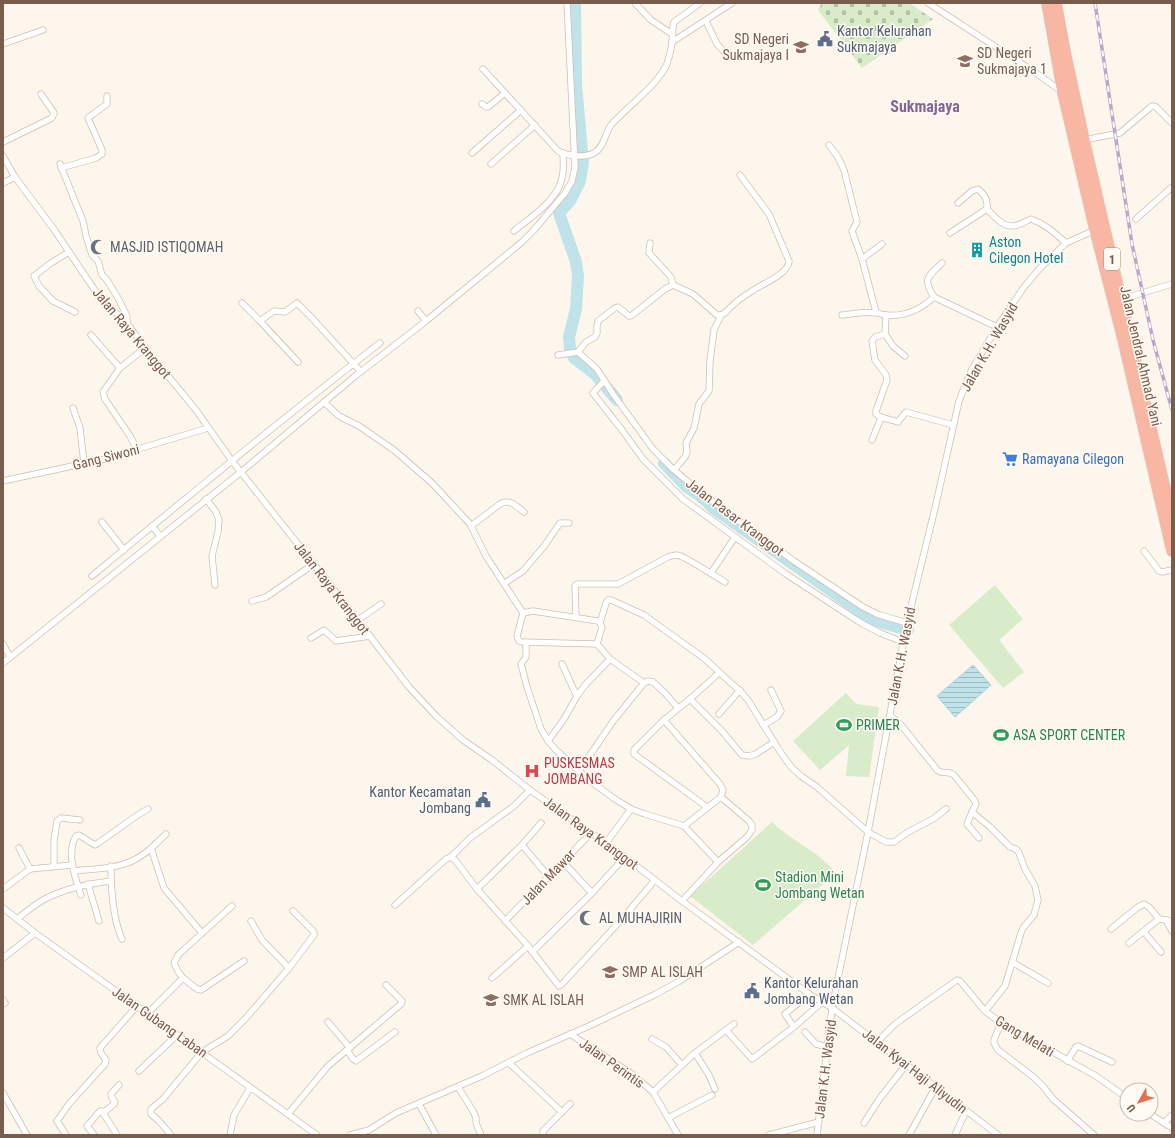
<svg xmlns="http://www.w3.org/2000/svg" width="1175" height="1138" viewBox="0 0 1175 1138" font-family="'Roboto Condensed',sans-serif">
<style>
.cemetery{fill:url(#cemetery-stones)}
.pitch{fill:#d8ecc9}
.water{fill:url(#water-rules);stroke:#a5d3da}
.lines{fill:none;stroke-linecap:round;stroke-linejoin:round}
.river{stroke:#bfe3e8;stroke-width:12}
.street-casing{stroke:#d1beb0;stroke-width:7}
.highway-casing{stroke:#dad1cd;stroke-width:12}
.street{stroke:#fff;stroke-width:5.5}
.highway{stroke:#f7b7a3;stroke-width:11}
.rail-casing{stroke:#b9a8c9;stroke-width:3.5}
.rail{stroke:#fffaf3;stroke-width:2;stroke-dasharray:6;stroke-linecap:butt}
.labels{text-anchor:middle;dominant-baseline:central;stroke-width:3;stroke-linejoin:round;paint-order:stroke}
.shield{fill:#fffaf3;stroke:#a28b7f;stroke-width:1}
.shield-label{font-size:13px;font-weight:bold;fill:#7a5c4d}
.service-label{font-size:14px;fill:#4e5e75;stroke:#fffaf3;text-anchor:start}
.education-label{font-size:14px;fill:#785e54;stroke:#fffaf3;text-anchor:start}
.culture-label{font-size:14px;fill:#0d838f;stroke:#fffaf3;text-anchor:start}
.worship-label{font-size:14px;fill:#5b616d;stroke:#fffaf3;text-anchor:start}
.street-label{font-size:14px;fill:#7a5c4d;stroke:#fffaf3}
.shop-label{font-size:14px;fill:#366cbe;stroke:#fffaf3;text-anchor:start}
.leisure-label{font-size:14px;fill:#27864d;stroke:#fffaf3;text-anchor:start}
.health-label{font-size:14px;fill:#be3a42;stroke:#fffaf3;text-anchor:start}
.quarter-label{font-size:16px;font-weight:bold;fill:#846695;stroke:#fffaf3}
</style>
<defs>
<pattern id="cemetery-stones" width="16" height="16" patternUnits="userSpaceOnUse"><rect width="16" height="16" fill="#d8ecc9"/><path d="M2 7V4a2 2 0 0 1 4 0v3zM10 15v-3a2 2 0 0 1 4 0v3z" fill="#b4c2a5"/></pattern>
<pattern id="water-rules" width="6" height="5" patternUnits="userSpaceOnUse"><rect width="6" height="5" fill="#bfe3e8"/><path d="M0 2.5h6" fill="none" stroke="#a0bbbe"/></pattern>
</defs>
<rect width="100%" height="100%" fill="#fdf6ec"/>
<path class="cemetery" d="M822 3H909L933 19 862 68 818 10Z"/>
<g class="pitch">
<path d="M995 585 1023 619 999 640 1024 672 1003 688 949 625Z"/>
<path d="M846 693 856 704 879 707 869 777 846 776 849 745 820 770 793 741Z"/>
<path d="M772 822C792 841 818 851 836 873L753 945 690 896Z"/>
</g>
<path class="water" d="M973 665 991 685 955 717 937 696Z"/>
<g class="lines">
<g class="river">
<path d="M575 3 576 85 583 162 580 181 570 201 559 213 576 262 578 276 576 309 569 337 570 348 574 358 595 374 617 400"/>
<path d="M664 463 686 486 703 498 713 508 873 620 908 630"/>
</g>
<defs>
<g id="street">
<path d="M635 3 651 20 672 34"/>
<path d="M928 3 1036 73 1061 91"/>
<path d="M706 21 717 44 729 57"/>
<path d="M672 42 732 3"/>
<path d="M3 44 43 30"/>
<path d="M483 69 558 151C567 156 584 158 594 153 604 148 605 133 611 125 627 107 657 86 667 64 669 58 671 50 672 43 673 36 672 29 674 22L700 3"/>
<path d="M482 104 486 107H488L505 93"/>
<path d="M1084 140 1120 133 1152 106 1156 107 1172 123"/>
<path d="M3 142 52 118 54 113 41 94"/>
<path d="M829 145 838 157 844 170 857 222 852 231 853 234 862 259"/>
<path d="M472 153 521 110"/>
<path d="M3 156 15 177 53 228 100 298 127 323 145 348 196 410 232 461 328 582 409 687 436 716 463 740 492 760 530 790 625 857 682 901 809 994 832 1008 998 1135"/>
<path d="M60 164 83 221 86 236 92 255 98 261 102 275 107 280 118 298 127 316V323"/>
<path d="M491 164 535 125"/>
<path d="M61 168 96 158 102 154V150L88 118 89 117 107 104V96"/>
<path d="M3 183 15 177"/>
<path d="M958 203 972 191 978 189C985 195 988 200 987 209"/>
<path d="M1136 219 1172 187"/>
<path d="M514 231C533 215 561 199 563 172 564 166 563 159 563 153"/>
<path d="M950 233 987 209C993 215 1002 227 1013 226 1018 226 1026 221 1031 219 1045 224 1055 233 1066 243"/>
<path d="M650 243 649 253 671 277 673 285"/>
<path d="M69 252 51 263 34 276 39 286 53 301 75 312"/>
<path d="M934 297C922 278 928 277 942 263"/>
<path d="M1122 299 1172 284"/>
<path d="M242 303 260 321"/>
<path d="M418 311 426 321"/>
<path d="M876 312 862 259 882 244"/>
<path d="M842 315C853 314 866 311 876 313 880 313 882 315 886 315 904 317 921 309 934 297L997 327"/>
<path d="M886 315 885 334 875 337 872 341 875 360 886 375 887 380 876 411V414C881 419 891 419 898 422L906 412 953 425"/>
<path d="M885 334 893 346 905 356"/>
<path d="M91 335 120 368"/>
<path d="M578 352 597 369 613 394 653 449 674 470 704 495 794 561 863 607 877 614 907 623"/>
<path d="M558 355 578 352 586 342 595 337 597 333V326L598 321 615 308 618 307 629 316H631L665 289 673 285 693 294 717 315H721L725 313C732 305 742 297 752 291 762 284 789 274 789 261L769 214 740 175"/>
<path d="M298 362 260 321 274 311 285 312 297 303 312 318 361 372"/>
<path d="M604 381 593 393 622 430 643 459 683 499 786 574 861 623 880 633 903 642"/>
<path d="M324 402 339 416 359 426 394 450 432 483 470 524 486 556 523 613 517 636 519 641 522 642 597 644 610 659"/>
<path d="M73 408 80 428 84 463"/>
<path d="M872 440 881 418"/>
<path d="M137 450 130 436 105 399 103 392 120 368 145 348"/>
<path d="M674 470 685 457 687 452 686 443 694 428 699 404 709 391 710 361 714 330 721 315"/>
<path d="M3 481 105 459 208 428"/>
<path d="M206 499 216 512 219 520 218 532 212 556 215 585"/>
<path d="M102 522 124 550"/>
<path d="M152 526 160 536"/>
<path d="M471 526 500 504C510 498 517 507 524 512"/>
<path d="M1144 551 1159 571 1162 572 1172 570"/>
<path d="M711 573 735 537"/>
<path d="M92 576C187 497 282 419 380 343"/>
<path d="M505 583 523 571 545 545 560 523H569"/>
<path d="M252 601 266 597 314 564"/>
<path d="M523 613 533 611 598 621 600 623 602 627 597 644"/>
<path d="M576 617 575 586 577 584H618L668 557C671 556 674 555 677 555 685 556 716 577 725 582"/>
<path d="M358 620 381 604"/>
<path d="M600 623 606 603 608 600H611L644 615 705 659 741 692 748 700 781 753 792 768 801 776 817 787 868 832 886 842H894L908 832 933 819 946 809"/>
<path d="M311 638 324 630 336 641 370 636"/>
<path d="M526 642V657L521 664 527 687 541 729 548 741 555 749 590 781 615 799 631 809 645 814 684 826 718 862"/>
<path d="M3 644 10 657"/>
<path d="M3 663 241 472 354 377 426 321 522 242 534 230 565 193 572 181 575 167 567 3"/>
<path d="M562 664 573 688 577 696"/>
<path d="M719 673 690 699 664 720 720 784 723 790 721 797"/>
<path d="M690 699 722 731 742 755 749 756 756 754 774 742"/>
<path d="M719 714 740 690"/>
<path d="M890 715 901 725 938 771C943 774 949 771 954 775L975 801 976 804 972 812 990 827 1010 847 1016 849 1019 853 1025 869 1035 886 1038 900 1034 915 1023 928 1021 933 1005 986 985 1011"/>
<path d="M664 720 634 750V754L707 807"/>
<path d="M763 725 777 717 781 711 771 690"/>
<path d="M548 741 564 719 577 696 586 684 610 659 644 683"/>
<path d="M579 771 614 720 644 683 648 681 653 682 665 693 678 708"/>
<path d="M972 812 967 824 979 838"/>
<path d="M606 843 631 809"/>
<path d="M522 845 549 877"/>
<path d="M19 848 30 869"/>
<path d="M151 848 164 888 202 933"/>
<path d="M451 857 470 838 514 806 530 790"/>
<path d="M563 862 592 893"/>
<path d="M54 866V841L57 821 61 818 80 820"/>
<path d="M111 866C111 888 113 919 122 939"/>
<path d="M74 871C92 869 115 869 132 861 145 855 156 844 166 834"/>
<path d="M88 884 99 921"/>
<path d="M3 889 30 869 72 865"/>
<path d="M477 889 522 845 541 823"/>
<path d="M81 895C75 878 66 853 76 836L79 835 95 845C113 834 129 819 148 809"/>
<path d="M682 901 718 862 747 837 752 830V825L749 821 721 797 684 826"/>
<path d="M395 905 446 859 451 857 456 861 477 889 528 946 559 986 562 984 622 919 655 880"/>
<path d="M3 908 35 933 317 1135"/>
<path d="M17 919C26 912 35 904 45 899 66 888 88 884 111 881"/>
<path d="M1166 920 1172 931"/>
<path d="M251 921 262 940 289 968"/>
<path d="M505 921 591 833"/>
<path d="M1111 929 1138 907 1144 904 1149 907 1159 919"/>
<path d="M1144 932 1161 952"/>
<path d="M1129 943 1159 919 1172 921"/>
<path d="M532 952 592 893 625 857"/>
<path d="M3 958 35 933"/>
<path d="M1012 962 1048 983"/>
<path d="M183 978 179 973 174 963 178 955 232 906"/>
<path d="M492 978 528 946"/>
<path d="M3 1000 5 1003"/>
<path d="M148 1013 183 978 197 989 201 990 244 961"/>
<path d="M328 1022 350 1048"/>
<path d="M1001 1023 994 1040V1043L998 1050 1031 1075 1042 1085 1053 1099 1094 1135"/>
<path d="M794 1027 785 1014 809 994"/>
<path d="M726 1030 752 1059 794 1027 822 1002"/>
<path d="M805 1032 816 1044 827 1047"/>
<path d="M570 1034 632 1074 653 1092 678 1135"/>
<path d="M652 1039 666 1047 682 1065"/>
<path d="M877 1042 895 1024 957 980 960 981 985 1011 1001 1023 1096 1076 1127 1098"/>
<path d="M347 1050 353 1059 356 1061 395 1032"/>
<path d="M695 1053 709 1075 715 1089"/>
<path d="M1067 1061 1076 1047 1078 1046 1112 1062"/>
<path d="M509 1063 562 1112"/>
<path d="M139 1071 177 1035"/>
<path d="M458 1087 473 1111 476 1118V1123L481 1135"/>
<path d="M653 1092 695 1053 734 1024"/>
<path d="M3 1093 27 1135"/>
<path d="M419 1104 436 1135"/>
<path d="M103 1113 114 1104 115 1102 112 1098 111 1094 119 1085"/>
<path d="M288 1114 328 1066 401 1004 402 1001 386 985"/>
<path d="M1150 1114 1172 1128"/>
<path d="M668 1118 712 1095"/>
<path d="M864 1123 880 1098 906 1065"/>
<path d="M1164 1123 1172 1115"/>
<path d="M66 1135 57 1121 69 1104 105 1064 106 1060 101 1053 100 1048 137 1006"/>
<path d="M94 1135 87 1126 100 1111H102L117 1135"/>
<path d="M171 1135 159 1121 151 1114V1109L163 1099 202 1052 228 1036 246 1018 289 968 314 935V933L313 931 293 911"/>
<path d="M230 1135 234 1115 250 1088"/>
<path d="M350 1135 369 1130 380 1123 396 1113 482 1076 527 1053 589 1026 656 994 678 982 739 942"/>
<path d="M543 1135V1131L570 1104"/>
<path d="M769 1135 819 1122"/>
<path d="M817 1135 832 1008 868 832 907 623 936 504 959 401 971 371 997 327 1024 287 1040 268 1066 243 1095 230"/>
<path d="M909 1135 935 1088"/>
<path d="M955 1135 966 1111"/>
</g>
<g id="highway">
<path d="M1047 3 1063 93 1095 230 1122 335 1172 551"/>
<path d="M1056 3 1065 52 1084 140 1166 493 1172 514"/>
</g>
</defs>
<use href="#street" class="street-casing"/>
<use href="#highway" class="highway-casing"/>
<use href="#street" class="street"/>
<use href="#highway" class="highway"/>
<defs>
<path id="rail" d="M1095 3 1132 244 1153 340 1172 410"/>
</defs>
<use href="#rail" class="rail-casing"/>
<use href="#rail" class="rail"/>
</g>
<defs>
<symbol id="civic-bare" viewBox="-9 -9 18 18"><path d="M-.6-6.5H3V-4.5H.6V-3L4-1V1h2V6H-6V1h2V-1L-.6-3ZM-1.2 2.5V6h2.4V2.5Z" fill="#5c6f8a" stroke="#fffaf3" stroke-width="2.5" paint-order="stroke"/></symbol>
<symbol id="school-bare" viewBox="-9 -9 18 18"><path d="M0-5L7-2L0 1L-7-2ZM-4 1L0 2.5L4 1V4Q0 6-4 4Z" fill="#8d6e63" stroke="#fffaf3" stroke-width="2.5" paint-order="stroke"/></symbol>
<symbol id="mosque-bare" viewBox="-9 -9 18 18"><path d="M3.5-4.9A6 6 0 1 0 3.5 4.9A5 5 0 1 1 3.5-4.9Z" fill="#6b7280" stroke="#fffaf3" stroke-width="2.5" paint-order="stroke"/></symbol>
<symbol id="building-bare" viewBox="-9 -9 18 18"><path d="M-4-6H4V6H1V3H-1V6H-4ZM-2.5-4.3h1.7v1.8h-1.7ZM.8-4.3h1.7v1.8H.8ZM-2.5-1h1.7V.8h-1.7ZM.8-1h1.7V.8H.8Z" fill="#0f9aa8" stroke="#fffaf3" stroke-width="2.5" paint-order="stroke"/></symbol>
<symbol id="supermarket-bare" viewBox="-9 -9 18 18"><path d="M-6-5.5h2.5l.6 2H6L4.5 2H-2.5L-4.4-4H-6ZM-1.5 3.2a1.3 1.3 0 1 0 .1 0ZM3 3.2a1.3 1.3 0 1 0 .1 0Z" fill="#3f7fe0" stroke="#fffaf3" stroke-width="2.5" paint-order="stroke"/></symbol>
<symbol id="stadium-bare" viewBox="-9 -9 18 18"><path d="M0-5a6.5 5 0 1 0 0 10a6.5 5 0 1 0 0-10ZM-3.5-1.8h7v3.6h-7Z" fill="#2e9e5b" stroke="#fffaf3" stroke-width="2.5" paint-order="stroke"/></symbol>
<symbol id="hospital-bare" viewBox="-9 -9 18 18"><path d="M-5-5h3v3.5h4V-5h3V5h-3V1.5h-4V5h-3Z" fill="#e0444e" stroke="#fffaf3" stroke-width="2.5" paint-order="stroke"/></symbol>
</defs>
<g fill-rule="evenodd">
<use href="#civic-bare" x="814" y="28" width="22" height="22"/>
<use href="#school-bare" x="790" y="36" width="22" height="22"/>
<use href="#school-bare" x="954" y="50" width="22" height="22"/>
<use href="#mosque-bare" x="87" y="236" width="22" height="22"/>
<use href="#building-bare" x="966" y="239" width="22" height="22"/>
<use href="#supermarket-bare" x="999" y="448" width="22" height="22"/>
<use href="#stadium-bare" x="833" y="714" width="22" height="22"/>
<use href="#stadium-bare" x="990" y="724" width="22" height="22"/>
<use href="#hospital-bare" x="521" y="760" width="22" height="22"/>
<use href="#civic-bare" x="472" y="789" width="22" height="22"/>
<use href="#stadium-bare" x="752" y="874" width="22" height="22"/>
<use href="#mosque-bare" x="576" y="907" width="22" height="22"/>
<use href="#school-bare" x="599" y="961" width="22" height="22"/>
<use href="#civic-bare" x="741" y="980" width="22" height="22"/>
<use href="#school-bare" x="480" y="989" width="22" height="22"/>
</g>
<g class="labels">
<rect class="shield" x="1104" y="248" width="16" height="22" rx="3"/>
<g class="shield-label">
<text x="1112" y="259">1</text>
</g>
<g class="service-label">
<text x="837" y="31">Kantor Kelurahan<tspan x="837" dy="16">Sukmajaya</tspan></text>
<text x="471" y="792" text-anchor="end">Kantor Kecamatan<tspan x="471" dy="16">Jombang</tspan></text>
<text x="764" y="983">Kantor Kelurahan<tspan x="764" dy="16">Jombang Wetan</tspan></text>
</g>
<g class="education-label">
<text x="789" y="39" text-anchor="end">SD Negeri<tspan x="789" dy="16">Sukmajaya I</tspan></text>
<text x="977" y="53">SD Negeri<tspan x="977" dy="16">Sukmajaya 1</tspan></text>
<text x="622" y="972">SMP AL ISLAH</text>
<text x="503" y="1000">SMK AL ISLAH</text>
</g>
<g class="culture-label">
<text x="989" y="242">Aston<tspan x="989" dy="16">Cilegon Hotel</tspan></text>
</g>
<g class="worship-label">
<text x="110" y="247">MASJID ISTIQOMAH</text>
<text x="599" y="918">AL MUHAJIRIN</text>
</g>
<g class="street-label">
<text transform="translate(132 333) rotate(50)">Jalan Raya Kranggot</text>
<text transform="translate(989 347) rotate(-60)">Jalan K.H. Wasyid</text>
<text transform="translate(1141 356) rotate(77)">Jalan Jendral Ahmad Yani</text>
<text transform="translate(106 457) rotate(-14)">Gang Siwoni</text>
<text transform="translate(735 517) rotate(37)">Jalan Pasar Kranggot</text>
<text transform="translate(332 588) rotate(52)">Jalan Raya Kranggot</text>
<text transform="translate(901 656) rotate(-79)">Jalan K.H. Wasyid</text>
<text transform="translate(591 833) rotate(36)">Jalan Raya Kranggot</text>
<text transform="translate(548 877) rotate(-46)">Jalan Mawar</text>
<text transform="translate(160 1022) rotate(35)">Jalan Gubang Laban</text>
<text transform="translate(1025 1036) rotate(31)">Gang Melati</text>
<text transform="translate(612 1063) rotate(35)">Jalan Perintis</text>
<text transform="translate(825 1069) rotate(-83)">Jalan K.H. Wasyid</text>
<text transform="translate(915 1071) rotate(38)">Jalan Kyai Haji Aliyudin</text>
</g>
<g class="shop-label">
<text x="1022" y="459">Ramayana Cilegon</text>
</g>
<g class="leisure-label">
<text x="856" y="725">PRIMER</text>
<text x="1013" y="735">ASA SPORT CENTER</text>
<text x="775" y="877">Stadion Mini<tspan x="775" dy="16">Jombang Wetan</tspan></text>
</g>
<g class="health-label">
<text x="544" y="763">PUSKESMAS<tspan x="544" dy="16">JOMBANG</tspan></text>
</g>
<g class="quarter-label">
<text x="925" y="106">Sukmajaya</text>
</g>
</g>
<rect width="1175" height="1138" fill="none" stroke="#7a5c4d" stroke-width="8"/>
<g transform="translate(1139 1102) rotate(231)"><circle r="19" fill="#fffaf3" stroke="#cabbb1"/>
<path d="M0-3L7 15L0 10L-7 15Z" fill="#e76f51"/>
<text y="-6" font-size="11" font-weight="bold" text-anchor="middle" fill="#7a5c4d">U</text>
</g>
</svg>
